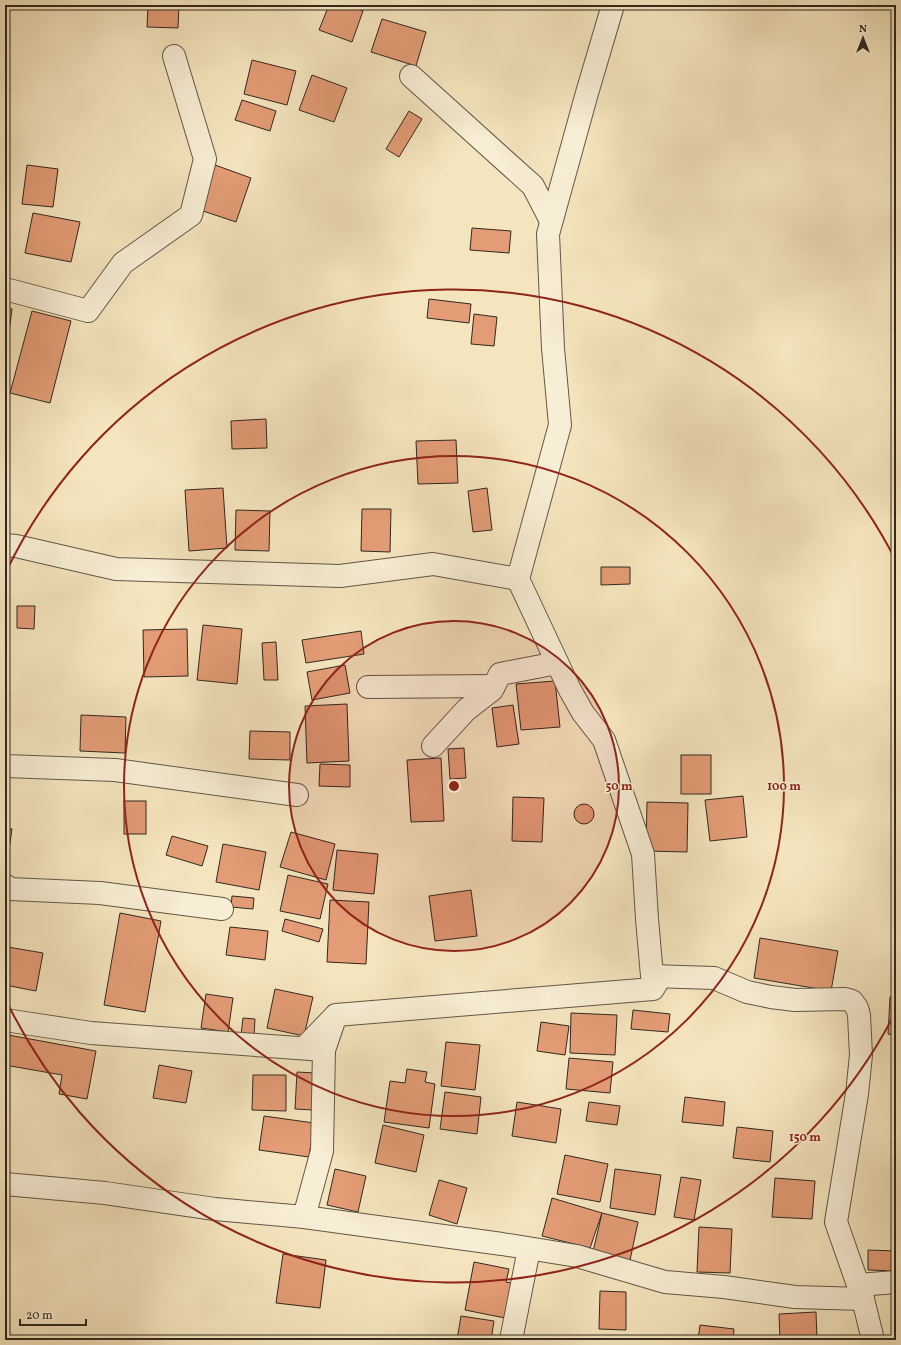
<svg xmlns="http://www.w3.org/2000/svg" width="901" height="1345" viewBox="0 0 901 1345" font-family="Vollkorn,serif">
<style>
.building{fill:#e39c76;stroke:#31281f}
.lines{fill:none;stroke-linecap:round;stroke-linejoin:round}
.minor-casing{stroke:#625747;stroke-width:24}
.minor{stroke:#f8eed5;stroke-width:22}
.ring{fill:none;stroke:#8f2418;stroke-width:2}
.centre{fill:#8f2418;stroke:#f8eed5;stroke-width:2}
.ring-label{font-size:12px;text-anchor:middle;font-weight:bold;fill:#8f2418;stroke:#f8eed5;stroke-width:3;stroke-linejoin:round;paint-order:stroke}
</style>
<rect width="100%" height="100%" fill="#f5e5be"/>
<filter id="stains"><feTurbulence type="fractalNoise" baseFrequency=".005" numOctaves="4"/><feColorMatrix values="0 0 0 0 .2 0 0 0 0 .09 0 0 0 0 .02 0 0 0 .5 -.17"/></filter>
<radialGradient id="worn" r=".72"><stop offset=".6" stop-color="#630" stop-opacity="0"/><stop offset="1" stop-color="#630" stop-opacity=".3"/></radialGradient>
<g class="building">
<path d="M148 5H179L178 28 147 27Z"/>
<path d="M329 5H348L363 11 352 42 319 30Z"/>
<path d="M382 19 426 32 416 66 371 52Z"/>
<path d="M252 60 296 71 287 105 244 94Z"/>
<path d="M312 75 347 88 334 122 299 110Z"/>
<path d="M242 100 276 111 270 131 235 120Z"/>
<path d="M409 111 422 119 399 157 386 149Z"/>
<path d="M27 165 58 169 53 207 22 204Z"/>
<path d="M215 165 251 178 236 222 200 210Z"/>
<path d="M33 213 80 222 71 262 25 253Z"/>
<path d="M472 228 511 231 509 253 470 250Z"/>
<path d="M429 299 471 304 469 323 427 318Z"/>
<path d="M5 308 12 309 6 355H5Z"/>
<path d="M32 311 71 321 50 403 10 393Z"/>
<path d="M474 314 497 317 494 346 471 344Z"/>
<path d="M266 419 267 448 232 449 231 421Z"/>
<path d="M456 440 458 483 418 484 416 441Z"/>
<path d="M223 488 227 548 189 551 185 490Z"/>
<path d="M487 488 492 530 473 532 468 491Z"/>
<path d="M362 509H391L390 552 361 551Z"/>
<path d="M236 510 270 511 269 551 235 550Z"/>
<path d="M601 567H630V584L601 585Z"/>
<path d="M17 606H35L34 629 17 628Z"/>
<path d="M203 625 242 629 237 684 197 680Z"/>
<path d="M187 629 188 676 144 677 143 630Z"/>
<path d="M361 631 364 654 306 663 302 640Z"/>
<path d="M276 642 278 680H264L262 643Z"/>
<path d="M345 665 350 693 312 700 307 672Z"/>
<path d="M555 681 560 727 521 730 516 684Z"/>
<path d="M347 704 349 761 307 763 305 706Z"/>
<path d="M513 705 519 744 497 747 492 708Z"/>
<path d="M81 715 126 717 125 753 80 751Z"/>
<path d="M250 731 290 732V760L249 759Z"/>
<path d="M464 748 466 778 450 779 448 749Z"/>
<rect x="681" y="755" width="30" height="39"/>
<path d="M441 758 444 821 411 822 407 760Z"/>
<path d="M320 764 350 765V787L319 786Z"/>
<path d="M743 796 747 837 710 841 705 800Z"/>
<path d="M513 797 544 798 542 842 512 841Z"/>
<rect x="124" y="801" width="22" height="33"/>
<path d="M647 802 688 803 687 852 646 851Z"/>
<circle cx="584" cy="814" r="10"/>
<path d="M5 828 12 829 6 871H5Z"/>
<path d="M291 832 335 844 326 880 280 867Z"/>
<path d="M172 836 208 846 202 866 166 855Z"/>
<path d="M223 844 266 852 259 890 216 882Z"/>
<path d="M337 850 378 854 374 894 333 890Z"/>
<path d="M288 875 328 884 320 919 280 911Z"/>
<path d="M471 890 477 936 435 941 429 896Z"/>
<path d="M232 896 254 898 253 909 231 907Z"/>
<path d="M330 900 369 902 366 964 327 962Z"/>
<path d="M120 913 161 921 145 1012 104 1005Z"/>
<path d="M285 919 323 929 319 942 282 931Z"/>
<path d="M230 927 268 931 265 960 226 955Z"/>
<path d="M760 938 838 951 831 991 754 978Z"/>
<path d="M8 947 43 953 36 991 5 985V961Z"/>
<path d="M275 989 313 997 304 1036 267 1028Z"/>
<path d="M206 994 233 998 228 1032 201 1028Z"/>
<path d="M890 997H896V1035L888 1034Z"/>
<path d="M633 1010 670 1014 668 1032 631 1029Z"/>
<path d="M571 1013 617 1015 615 1055 570 1053Z"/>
<path d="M243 1018 255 1019 254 1037 241 1035Z"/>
<path d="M541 1022 569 1026 565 1055 537 1051Z"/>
<path d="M8 1035 96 1051 87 1099 59 1094 62 1075 5 1065V1053Z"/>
<path d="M446 1042 480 1045 475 1090 441 1086Z"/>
<path d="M569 1058 613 1062 610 1093 566 1089Z"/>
<path d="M159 1065 192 1071 186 1103 153 1098Z"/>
<path d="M407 1069 427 1072 425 1082 435 1084 429 1128 384 1122 390 1081 405 1083Z"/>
<path d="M297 1072 315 1073 313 1110 295 1109Z"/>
<path d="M253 1075H286V1111L252 1110Z"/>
<path d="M445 1092 481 1097 477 1134 440 1129Z"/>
<path d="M685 1097 725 1102 723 1126 682 1122Z"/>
<path d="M517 1102 561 1109 556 1143 512 1136Z"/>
<path d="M589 1102 620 1106 617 1125 586 1121Z"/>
<path d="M264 1116 314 1123 309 1157 259 1150Z"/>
<path d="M383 1125 424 1135 416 1172 375 1163Z"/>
<path d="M737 1127 773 1131 770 1162 733 1158Z"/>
<path d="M565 1155 608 1164 600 1202 557 1194Z"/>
<path d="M335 1169 366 1176 358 1212 327 1205Z"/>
<path d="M615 1169 661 1175 655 1215 610 1208Z"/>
<path d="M681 1177 701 1180 694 1220 674 1217Z"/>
<path d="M775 1178 815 1181 812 1219 772 1217Z"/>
<path d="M439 1180 467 1188 457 1224 429 1215Z"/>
<path d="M552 1198 602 1213 590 1248 542 1236Z"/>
<path d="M602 1213 638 1222 629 1265 592 1256Z"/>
<path d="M699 1227 732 1229 730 1273 697 1272Z"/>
<path d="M868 1250 896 1251V1271L868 1270Z"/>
<path d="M283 1254 326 1260 320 1308 276 1303Z"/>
<path d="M474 1262 509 1269 506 1282 516 1284 510 1319 465 1310Z"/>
<path d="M600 1291 626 1292V1330L599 1329Z"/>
<path d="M816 1312 817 1340H780L779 1314Z"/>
<path d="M461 1316 494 1321 491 1340H457Z"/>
<path d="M700 1325 734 1329 733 1340H698Z"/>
</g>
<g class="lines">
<defs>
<g id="minor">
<path d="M411 76 533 186 551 221"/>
<path d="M5 289 88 311 123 263 191 215 205 159 174 56"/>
<path d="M5 545 16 546 116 569 340 576 433 564 518 579 560 425 553 348 548 234 587 93 613 5"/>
<path d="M518 579 570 690 583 713 604 740 643 854 647 919 652 976 714 978 747 992 771 997 795 1000 845 999 852 1001 857 1008 859 1015 861 1055 857 1094 836 1222 863 1299 873 1340"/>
<path d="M368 687 494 686"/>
<path d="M433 746 466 710 492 690 500 674 557 663"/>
<path d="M5 766 115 770 297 795"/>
<path d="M5 885 10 889 100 893 222 909"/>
<path d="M336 1015 307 1045 324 1050 336 1015 653 989 661 976"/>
<path d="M5 1020 91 1033 324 1050 322 1151 304 1217"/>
<path d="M5 1184 105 1193 215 1209 304 1217 502 1244 577 1256 665 1282 724 1287 795 1297 863 1299"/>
<path d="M858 1285 896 1282"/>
<path d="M511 1340 529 1249"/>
</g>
</defs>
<use href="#minor" class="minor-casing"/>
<use href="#minor" class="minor"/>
</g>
<circle cx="454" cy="786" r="165" fill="#8f2418" fill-opacity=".12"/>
<g class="ring">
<circle cx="454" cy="786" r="165"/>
<circle cx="454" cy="786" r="330"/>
<path d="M896 1011A496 496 0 0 1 6 1000M6 572A496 496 0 0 1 896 561"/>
</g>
<circle cx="454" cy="786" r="6" class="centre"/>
<g class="ring-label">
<text x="619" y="790">50 m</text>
<text x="784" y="790">100 m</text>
<text x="805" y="1141">150 m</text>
</g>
<rect width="901" height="1345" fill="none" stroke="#f5e5be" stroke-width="20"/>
<rect x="6" y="6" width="889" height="1333" fill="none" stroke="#31281f" stroke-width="2"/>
<rect x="10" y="10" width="881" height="1325" fill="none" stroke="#31281f"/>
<g transform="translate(863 38)" stroke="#f8eed5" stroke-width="3" paint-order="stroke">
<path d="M0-3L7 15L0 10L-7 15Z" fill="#31281f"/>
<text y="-6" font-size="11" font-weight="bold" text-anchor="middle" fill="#31281f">N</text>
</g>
<path d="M20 1319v6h66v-6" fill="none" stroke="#31281f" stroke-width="2"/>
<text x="26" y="1319" font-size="12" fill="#31281f" stroke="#f8eed5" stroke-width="3" paint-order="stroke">20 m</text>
<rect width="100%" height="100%" filter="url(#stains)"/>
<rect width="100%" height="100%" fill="url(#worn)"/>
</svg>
